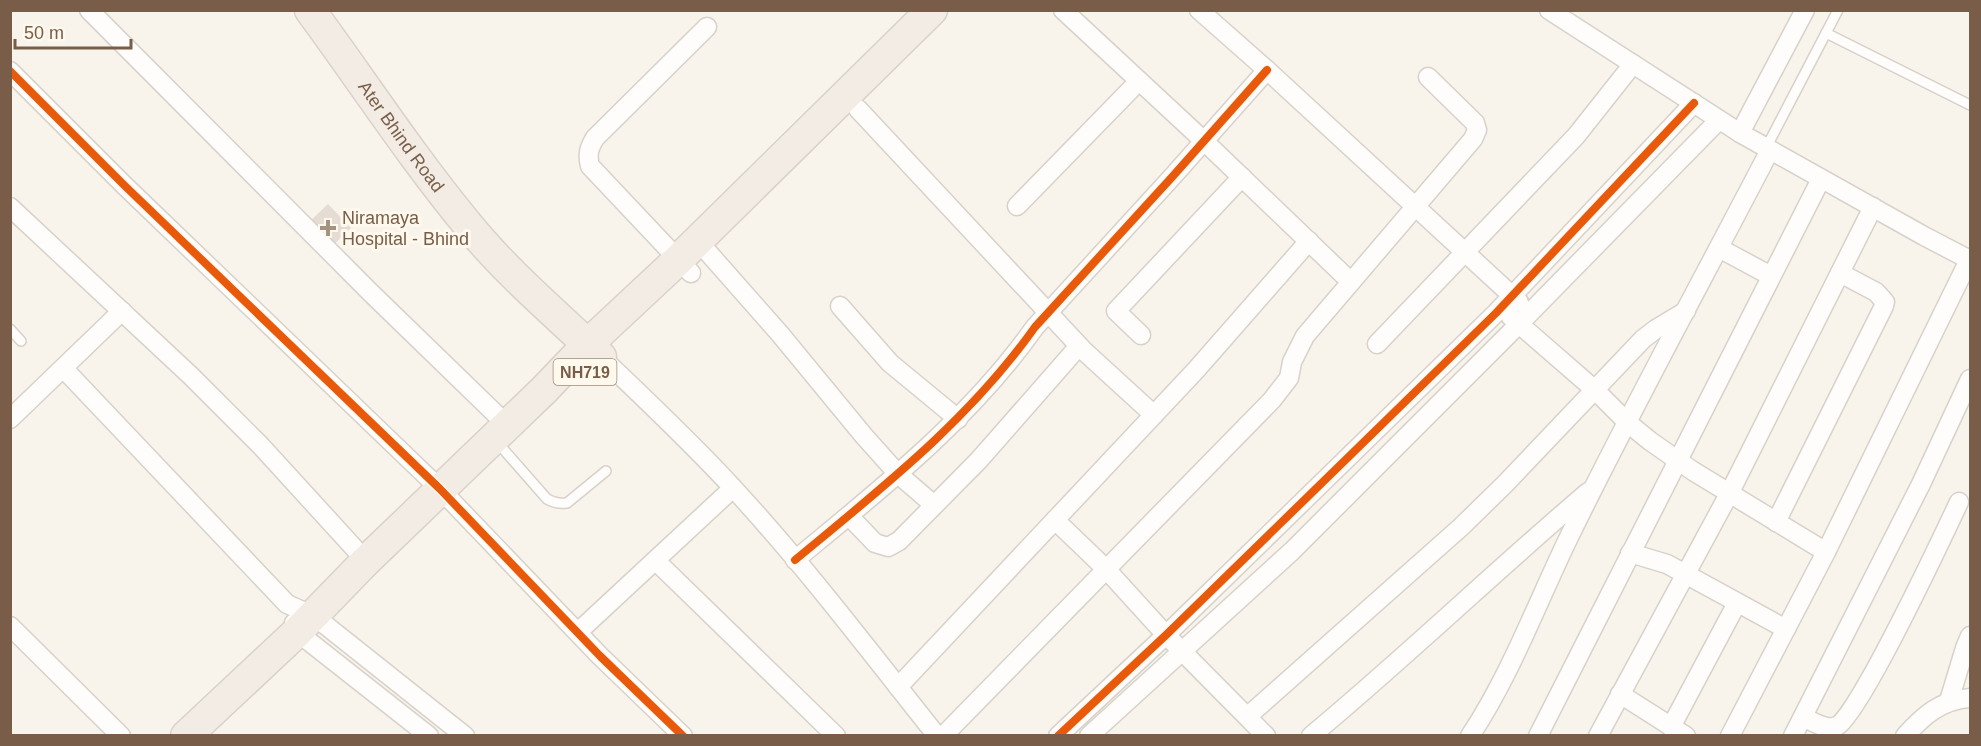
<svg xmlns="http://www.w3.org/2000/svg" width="1981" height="746" viewBox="0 0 1981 746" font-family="Arial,sans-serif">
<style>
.building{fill:#e5dcd3}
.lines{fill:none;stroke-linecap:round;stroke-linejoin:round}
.service-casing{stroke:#d7d1c9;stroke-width:12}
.minor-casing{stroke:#d7d1c9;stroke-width:21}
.trunk-casing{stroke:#dad1c9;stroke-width:33}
.service{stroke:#fefdfc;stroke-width:9}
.minor{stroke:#fefdfc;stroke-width:18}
.trunk{stroke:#f2ece4;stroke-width:30}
.cycleway-casing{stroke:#fff9ed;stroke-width:11}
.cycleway{stroke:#e8590c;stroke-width:8}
.poi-dot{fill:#a59281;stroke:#fff9ed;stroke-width:2}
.labels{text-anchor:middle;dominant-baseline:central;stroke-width:6;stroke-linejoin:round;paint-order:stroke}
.shield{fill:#fff9ed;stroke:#a18c7a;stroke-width:1.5}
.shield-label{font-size:16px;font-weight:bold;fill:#795d48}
.street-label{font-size:18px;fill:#795d48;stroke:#fff9ed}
.poi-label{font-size:18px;fill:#795d48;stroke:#fff9ed;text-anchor:start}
</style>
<rect width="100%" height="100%" fill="#f8f4ec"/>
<path class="building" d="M328 204 351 228 330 248 307 224Z"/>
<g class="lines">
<defs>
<g id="service">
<path d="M1826 33 1970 105"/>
<path d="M1766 148 1838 10"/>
<path d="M10 329 21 341"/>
<path d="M497 442 547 499C554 503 559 504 567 503L606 471"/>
</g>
<g id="minor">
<path d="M89 10 371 293 507 425"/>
<path d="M1063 10 1204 141 1351 282"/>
<path d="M1199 10 1267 70 1519 302"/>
<path d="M1549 10 1740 133 1805 10"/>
<path d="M10 71 125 186 440 489 600 656 683 736"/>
<path d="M858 109 1084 351 1154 415"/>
<path d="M1740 133 1924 236 1970 260"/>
<path d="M1017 206 1139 81"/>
<path d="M10 207 191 376 261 446 366 561"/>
<path d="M698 241 780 334 864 436 898 474 934 505"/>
<path d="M1719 248 1771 276"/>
<path d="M691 273 590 166C587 154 589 148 595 138L707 27"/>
<path d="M1840 273 1876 292 1885 302"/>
<path d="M840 306 890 363 958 419"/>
<path d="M1511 317 1595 390 1628 423 1650 441 1693 471 1826 552"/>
<path d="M1141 335 1116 311 1242 177"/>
<path d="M1377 344 1576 136 1633 64"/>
<path d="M601 357C646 400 692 443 734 489 806 567 870 652 937 736"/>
<path d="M64 369 287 604 314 616 465 736"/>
<path d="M10 419 122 311"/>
<path d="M849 516 875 543 888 547 899 541 979 460 1079 346"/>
<path d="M1055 520 1106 569 1166 635 1266 736"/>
<path d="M1776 522 1884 306"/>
<path d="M1630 553 1667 564 1786 629"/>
<path d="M795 560C882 488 970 419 1035 327L1173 176 1267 70"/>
<path d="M656 561 836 736"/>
<path d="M294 623 297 632 429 736"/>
<path d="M10 626 121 736"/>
<path d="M578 632 733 488"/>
<path d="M898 687 1196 370 1309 241"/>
<path d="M1620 694 1686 736"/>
<path d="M1949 701 1965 648 1970 636"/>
<path d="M1248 716 1461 527 1505 484 1643 339 1656 329 1686 311"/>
<path d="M1803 717C1812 721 1826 731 1837 726 1858 717 1944 534 1959 502"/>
<path d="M1671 727 1737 603"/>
<path d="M943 736 1272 400 1289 378 1292 362 1305 336 1473 139 1477 130 1475 123 1428 77"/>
<path d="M1058 736 1166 635 1496 313 1694 103"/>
<path d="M1089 736 1292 551 1514 329 1719 120"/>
<path d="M1311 736C1406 657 1494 572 1588 492"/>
<path d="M1470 736C1511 674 1537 603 1569 537 1633 406 1703 279 1770 150"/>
<path d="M1538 736 1821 179"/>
<path d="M1598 736 1729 494 1873 207"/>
<path d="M1730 736 1826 552 1970 258"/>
<path d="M1793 736 1921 484 1970 379"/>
<path d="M1905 736C1924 715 1941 700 1970 698"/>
</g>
<g id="trunk">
<path id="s1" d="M310 10C363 82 411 156 468 225 507 273 556 314 601 357"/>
<path d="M186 736 297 632 366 561 544 390 588 344 678 260 932 10"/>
</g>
</defs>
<use href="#service" class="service-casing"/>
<use href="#minor" class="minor-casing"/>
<use href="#trunk" class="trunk-casing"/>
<use href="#service" class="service"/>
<use href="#minor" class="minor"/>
<use href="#trunk" class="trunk"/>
<defs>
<g id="cycleway">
<path d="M10 71 125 186 440 489 600 656 683 736"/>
<path d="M795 560C882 488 970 419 1035 327L1173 176 1267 70"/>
<path d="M1058 736 1166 635 1496 313 1694 103"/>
</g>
</defs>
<use href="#cycleway" class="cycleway-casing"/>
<use href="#cycleway" class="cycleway"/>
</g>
<path class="poi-dot" d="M325 219h6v6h6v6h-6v6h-6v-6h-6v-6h6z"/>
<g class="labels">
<rect class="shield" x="553.5" y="359" width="63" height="26" rx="4.5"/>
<g class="shield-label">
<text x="585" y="372">NH719</text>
</g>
<g class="street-label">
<text stroke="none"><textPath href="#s1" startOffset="156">Ater Bhind Road</textPath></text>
</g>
<g class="poi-label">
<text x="342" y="218">Niramaya<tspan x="342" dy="21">Hospital - Bhind</tspan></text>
</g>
</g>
<rect width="1981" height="746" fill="none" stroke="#795d48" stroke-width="24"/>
<path d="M15 39v9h116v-9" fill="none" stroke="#795d48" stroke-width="3"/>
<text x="24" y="39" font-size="18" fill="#795d48" stroke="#fff9ed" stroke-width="4.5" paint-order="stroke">50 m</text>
</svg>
